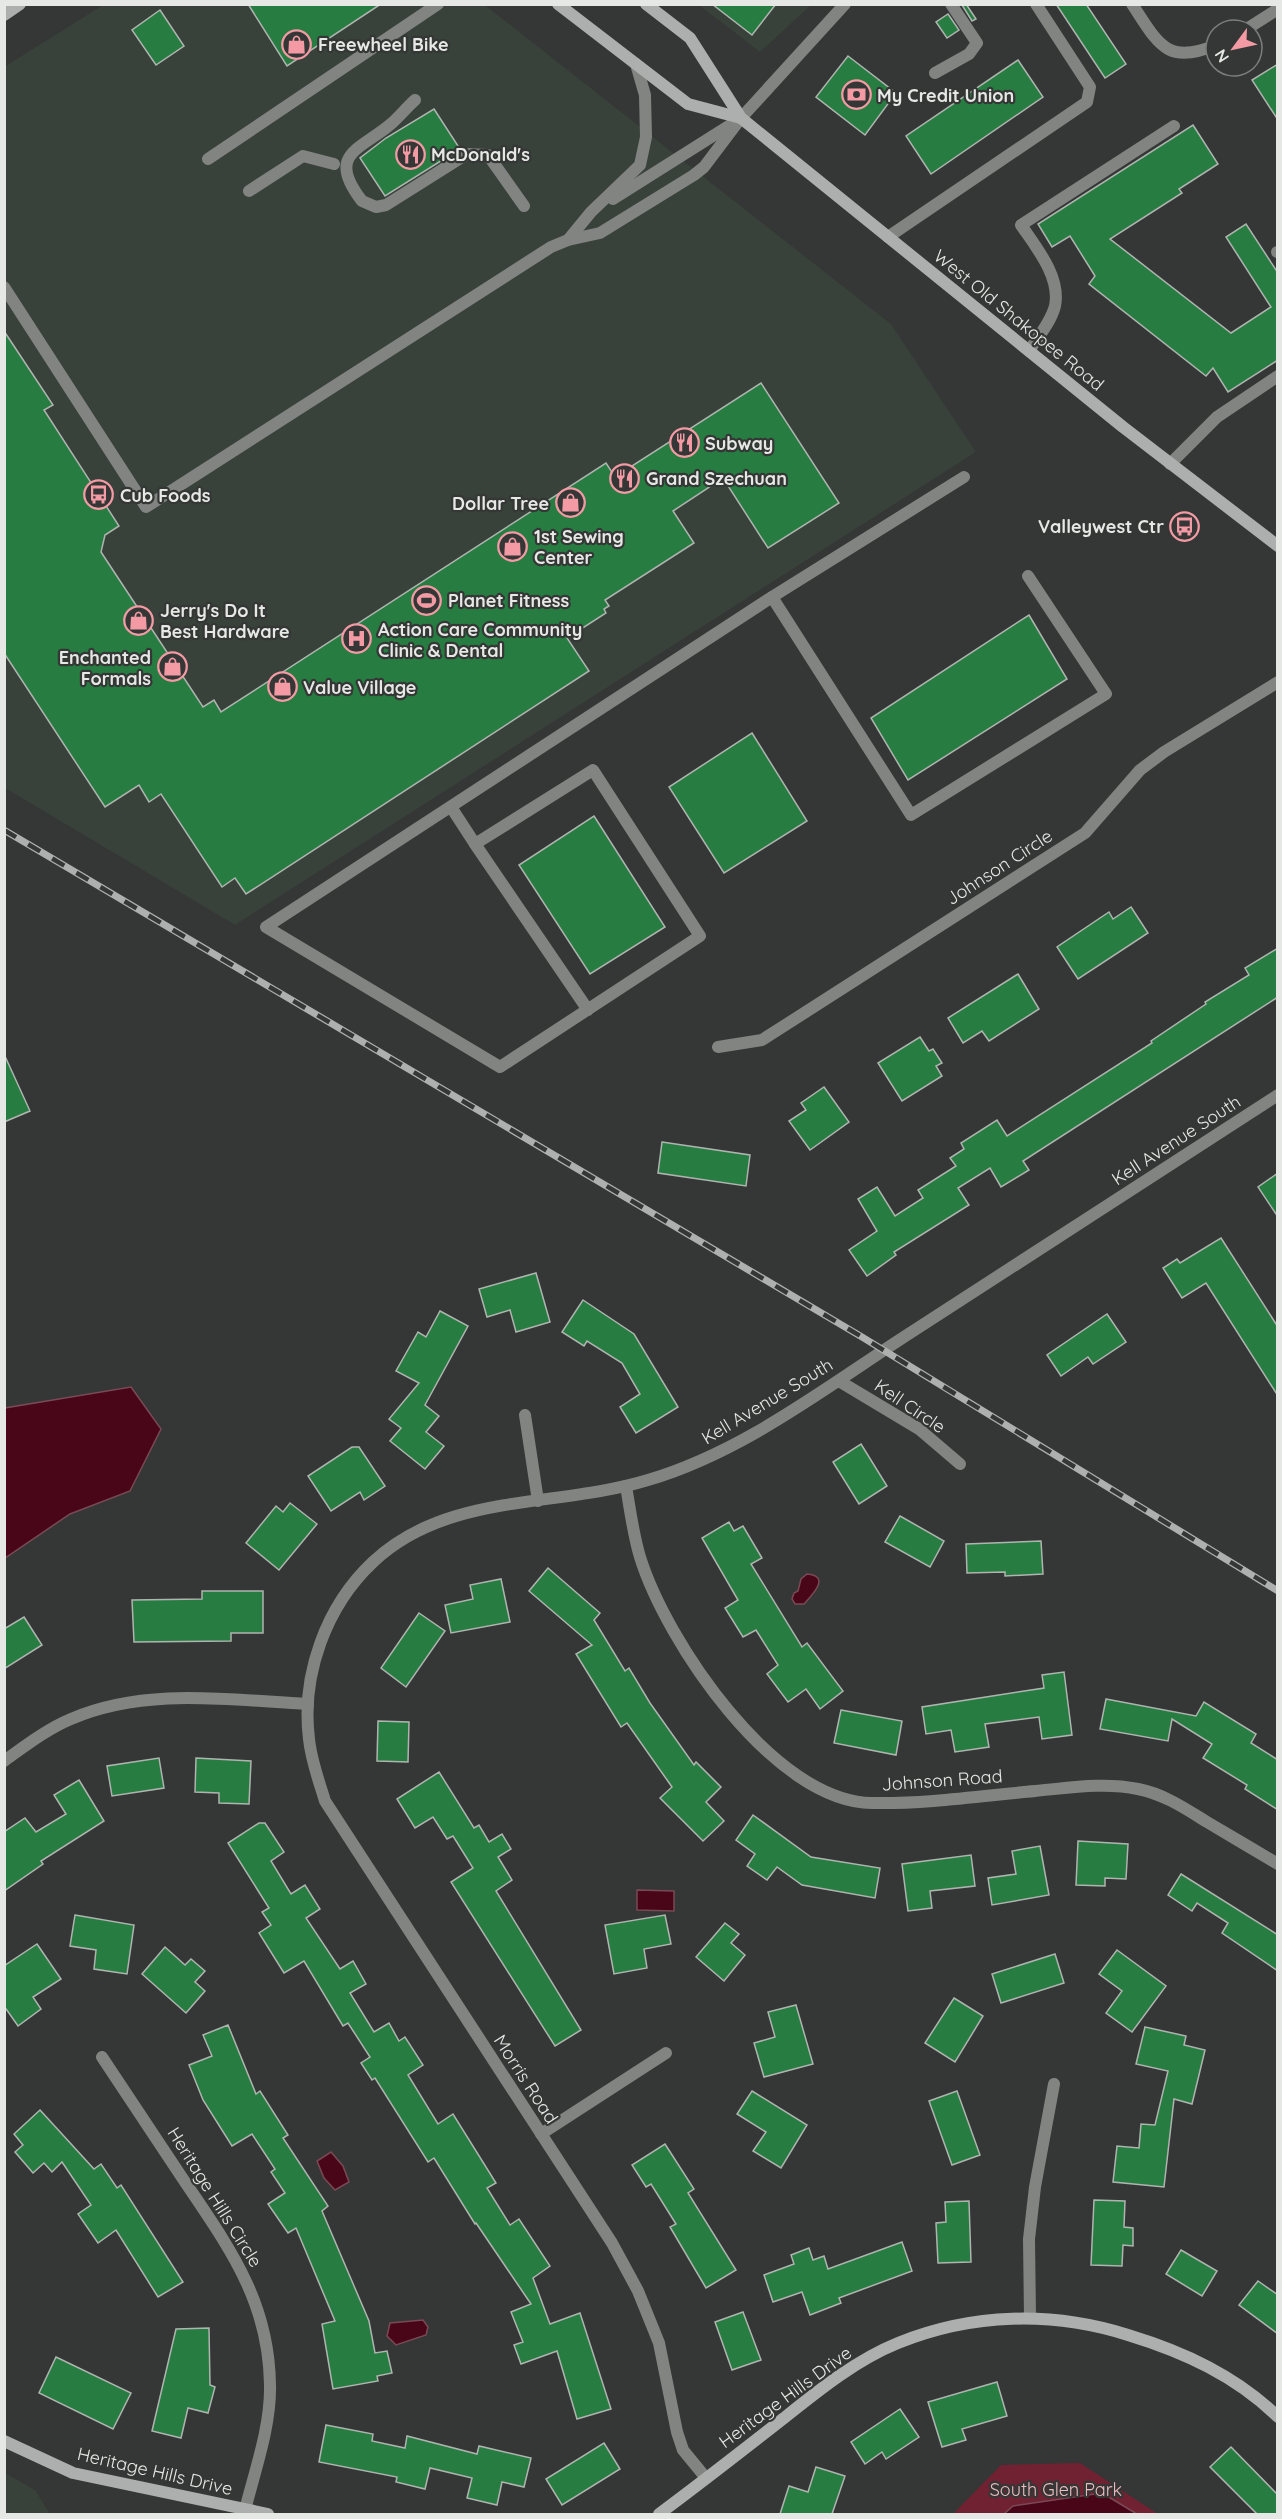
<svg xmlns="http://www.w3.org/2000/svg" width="1282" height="2519" viewBox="0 0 1282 2519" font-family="Quicksand,sans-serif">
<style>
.built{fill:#38413a}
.green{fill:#712232}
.water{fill:#4a0619;stroke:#794a56;stroke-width:1.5}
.building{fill:#277d41;stroke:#b0b4b0;stroke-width:1.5}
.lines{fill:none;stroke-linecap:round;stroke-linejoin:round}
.lane{stroke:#828482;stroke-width:12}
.street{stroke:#828482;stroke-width:12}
.secondary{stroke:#acafad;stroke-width:12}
.rail-casing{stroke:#adb0ae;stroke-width:7}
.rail{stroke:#343735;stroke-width:4.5;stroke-dasharray:14;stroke-linecap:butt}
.labels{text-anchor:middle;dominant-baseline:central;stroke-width:4.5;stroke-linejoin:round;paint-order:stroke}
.poi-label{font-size:18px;font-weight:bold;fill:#e6e8e6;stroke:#343735;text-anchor:start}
.street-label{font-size:18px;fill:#e6e8e6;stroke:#343735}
.park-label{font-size:18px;fill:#f0bbc0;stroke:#343735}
</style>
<rect width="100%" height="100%" fill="#343735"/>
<g class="built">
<path d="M103 5H485L891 324 976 452 235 925 5 788 4 67Z"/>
<path d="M699 5H811L760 52Z"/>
<path d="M5 2473 35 2490 50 2514H5Z"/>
</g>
<path class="green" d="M1080 2463 1158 2514H953L1001 2465Z"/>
<g class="water">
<path d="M131 1387 161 1429 130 1491 70 1514 5 1558V1408Z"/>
<path d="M807 1574C832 1576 811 1596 804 1604H795L792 1599 794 1593 798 1591 801 1579Z"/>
<path d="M637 1890 674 1891V1911L637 1910Z"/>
<path d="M331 2152 343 2166 349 2182 335 2190 324 2178 317 2161Z"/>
<path d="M423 2320 428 2327 426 2335 396 2345 387 2336 390 2323Z"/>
<path d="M1102 2493 1137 2514H1004L1013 2506Z"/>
</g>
<g class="building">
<path d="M248 4H381L287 66Z"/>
<path d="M712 4H776L752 35Z"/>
<path d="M966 4 976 19 972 21 962 5Z"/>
<path d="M1056 4H1086L1126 64 1105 78Z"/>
<path d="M160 10 184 46 156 65 132 30Z"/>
<path d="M948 14 959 30 947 38 936 22Z"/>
<path d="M848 56 896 93 865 135 816 97Z"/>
<path d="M1018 60 1043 97 931 174 906 136Z"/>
<path d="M1278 64V120L1252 80Z"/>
<path d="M434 109 460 149 385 196 360 158 386 138Z"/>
<path d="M1193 125 1218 164 1179 189 1182 193 1110 239 1231 333 1271 307 1226 237 1246 224 1278 273V360L1228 392 1213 368 1206 376 1089 284 1095 276 1070 236 1052 247 1038 224Z"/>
<path d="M4 331 53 405 44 410 119 526 105 535 101 552 203 707 214 700 221 712 606 463 615 477 761 383 839 503 768 548 723 478 673 511 694 543 605 600 609 606 604 609 606 613 567 638 589 671 246 894 235 878 222 887 161 794 149 802 139 785 105 807 4 653Z"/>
<path d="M1029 615 1067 679 908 780 871 718Z"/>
<path d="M752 733 807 821 724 873 669 787Z"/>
<path d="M594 816 665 927 590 974 519 865Z"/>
<path d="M1131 907 1148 933 1078 979 1057 947 1109 912 1113 919Z"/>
<path d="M1278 948V997L1023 1161 1029 1170 1001 1187 990 1168 958 1188 969 1205 894 1252 896 1255 867 1276 849 1250 877 1231 858 1199 877 1187 895 1216 923 1198 918 1190 956 1166 950 1158 964 1149 961 1143 997 1120 1007 1136 1152 1043 1151 1041 1206 1004 1205 1002 1249 975 1245 968Z"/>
<path d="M1018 974 1039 1009 989 1041 982 1031 963 1043 948 1018Z"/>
<path d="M920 1037 929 1051 933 1049 942 1063 936 1066 942 1076 902 1101 878 1063Z"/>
<path d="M4 1054 30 1111 4 1122Z"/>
<path d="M824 1087 849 1122 810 1150 789 1121 806 1110 801 1103Z"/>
<path d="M662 1142 750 1155 746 1186 658 1173Z"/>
<path d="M1278 1173V1217L1258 1187Z"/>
<path d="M1221 1238 1278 1327V1396L1206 1283 1182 1298 1163 1268 1177 1259 1180 1263Z"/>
<path d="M536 1273 550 1322 516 1332 510 1310 487 1317 479 1289Z"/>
<path d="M583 1300 634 1334 678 1407 636 1433 620 1407 640 1394 622 1363 587 1341 584 1346 562 1332Z"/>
<path d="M440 1311 468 1326 425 1405 439 1416 426 1432 444 1446 425 1469 390 1441 401 1428 389 1419 419 1383 396 1371 418 1332 426 1337Z"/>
<path d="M1107 1314 1126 1342 1093 1364 1088 1357 1061 1376 1047 1355Z"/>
<path d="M861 1444 887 1486 859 1504 833 1462Z"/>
<path d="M352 1447H359L385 1486 364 1500 360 1492 331 1511 308 1476Z"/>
<path d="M290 1503 317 1524 279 1570 246 1543 276 1506 283 1512Z"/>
<path d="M900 1516 944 1541 930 1567 885 1542Z"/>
<path d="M729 1522 734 1531 743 1526 762 1558 751 1564 802 1647 807 1643 843 1691 820 1709 806 1689 788 1702 767 1674 778 1665 756 1630 743 1637 725 1608 738 1600 702 1538Z"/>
<path d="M1041 1541 1043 1574 1005 1576V1572L967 1573 966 1544Z"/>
<path d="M548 1568 600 1613 594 1620 625 1671 629 1668 650 1703 694 1765 696 1762 721 1787 706 1802 724 1821 703 1841 660 1798 672 1787 627 1723 621 1727 576 1654 592 1645 529 1591Z"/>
<path d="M501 1579 510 1622 451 1633 445 1605 473 1599 470 1585Z"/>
<path d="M202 1591H263V1633H231V1641L134 1642 132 1600 202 1599Z"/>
<path d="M419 1613 445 1631 406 1687 381 1668Z"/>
<path d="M24 1617 42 1645 4 1669V1629Z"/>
<path d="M1064 1672 1072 1735 1042 1739 1039 1717 985 1724 989 1747 955 1752 951 1730 926 1734 922 1707 1044 1688 1042 1675Z"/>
<path d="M1106 1699 1196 1716 1204 1702 1256 1734 1251 1743 1278 1760V1810L1245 1789 1247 1785 1203 1758 1212 1744 1172 1719 1168 1741 1100 1729Z"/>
<path d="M841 1710 902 1721 896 1755 834 1743Z"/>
<path d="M378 1721 409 1722 408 1762 377 1761Z"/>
<path d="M159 1758 164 1788 112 1796 107 1766Z"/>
<path d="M196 1758 251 1761 249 1804 219 1803V1793L195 1792Z"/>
<path d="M439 1772 474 1828 479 1825 489 1842 502 1834 511 1849 498 1857 512 1880 496 1891 581 2030 555 2046 451 1882 473 1868 453 1836 447 1839 433 1817 415 1828 397 1799Z"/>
<path d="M79 1780 104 1821 41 1861 43 1864 4 1891V1832L25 1818 36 1832 66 1814 54 1795Z"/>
<path d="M753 1815 811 1857 880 1868 875 1898 802 1885 777 1867 767 1880 747 1866 755 1854 736 1840Z"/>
<path d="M259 1823H265L284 1852 271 1861 291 1894 305 1885 320 1909 306 1918 340 1969 353 1961 366 1984 350 1993 374 2032 389 2023 399 2041 405 2037 423 2065 408 2075 438 2124 453 2114 496 2183 487 2188 510 2225 519 2219 550 2266 533 2278 550 2324 580 2313 611 2409 577 2419 557 2351 521 2364 514 2345 523 2342 511 2312 531 2304 476 2223 475 2224 434 2158 428 2162 375 2078 372 2080 361 2063 370 2057 348 2023 343 2026 304 1961 284 1973 259 1933 271 1925 262 1912 269 1908 228 1843Z"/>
<path d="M1078 1841 1128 1844 1126 1879 1105 1878V1886L1076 1885Z"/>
<path d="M1040 1846 1049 1895 992 1905 988 1878 1016 1874 1012 1851Z"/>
<path d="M971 1855 975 1886 930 1891 932 1908 908 1911 902 1864Z"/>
<path d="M1181 1874 1278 1935V1971L1222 1933 1228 1923 1197 1903 1192 1911 1168 1895Z"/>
<path d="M75 1915 134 1925 127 1974 94 1969 96 1950 70 1946Z"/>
<path d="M665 1915 671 1944 644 1949 647 1968 614 1974 605 1925Z"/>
<path d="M725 1923 739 1934 731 1943 745 1955 724 1981 696 1957Z"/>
<path d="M37 1944 61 1979 33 1997 41 2009 18 2026 4 2006V1966Z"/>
<path d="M165 1947 185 1965 191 1959 205 1971 195 1982 205 1991 186 2013 142 1974Z"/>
<path d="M1117 1950 1166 1986 1132 2032 1106 2013 1122 1991 1099 1974Z"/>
<path d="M1055 1954 1064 1983 1001 2003 992 1974Z"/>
<path d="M954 1998 983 2016 955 2062 925 2043Z"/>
<path d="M796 2005 813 2064 764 2077 754 2043 775 2037 768 2012Z"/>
<path d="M228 2025 256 2094 260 2091 288 2135 283 2138 328 2206 322 2211 369 2321 375 2353 387 2351 392 2373 377 2376 378 2381 333 2389 322 2324 335 2321 296 2228 288 2233 268 2204 285 2193 271 2172 275 2169 252 2134 232 2146 203 2100 189 2065 212 2056 203 2035Z"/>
<path d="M1145 2027 1186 2036 1184 2045 1205 2050 1192 2104 1174 2099 1164 2187 1113 2182 1117 2146 1139 2148 1141 2124 1155 2125 1168 2071 1136 2064Z"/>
<path d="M752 2091 807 2125 781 2168 753 2151 766 2132 737 2114Z"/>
<path d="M957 2091 980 2155 952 2165 929 2101Z"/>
<path d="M40 2110 94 2169 101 2164 117 2188 121 2185 183 2282 158 2297 116 2230 98 2243 78 2214 91 2205 62 2162 52 2172 44 2163 33 2173 15 2152 23 2145 14 2134Z"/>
<path d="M665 2144 694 2189 688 2193 736 2270 706 2288 670 2227 676 2224 651 2184 646 2187 632 2165Z"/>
<path d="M1094 2200 1125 2201 1124 2227 1133 2228V2246L1123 2245 1122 2266 1091 2265Z"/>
<path d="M969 2201 971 2262 938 2263 936 2223 946 2222 945 2202Z"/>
<path d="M902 2242 912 2271 839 2298 841 2303 810 2315 802 2292 773 2302 764 2275 794 2264 791 2255 809 2248 813 2260 824 2256 828 2269Z"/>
<path d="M1181 2250 1217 2271 1202 2296 1166 2274Z"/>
<path d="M1258 2281 1278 2295V2334L1239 2305Z"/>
<path d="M743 2312 761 2360 732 2370 715 2322Z"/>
<path d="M209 2328 210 2385 215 2387 208 2413 188 2408 181 2438 152 2431 176 2329Z"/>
<path d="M56 2357 131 2393 113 2429 39 2393Z"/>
<path d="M997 2382 1007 2416 962 2429 966 2440 942 2447 928 2402Z"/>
<path d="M900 2409 919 2437 886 2459 882 2452 865 2464 851 2442Z"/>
<path d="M326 2425 373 2434 372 2441 405 2448 407 2436 477 2454 479 2446 531 2458 524 2487 502 2482 497 2505 467 2498 472 2478 430 2468 425 2489 396 2482 397 2477 319 2462Z"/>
<path d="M604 2443 620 2469 562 2505 546 2479Z"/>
<path d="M1231 2447 1278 2495V2514H1257L1210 2467Z"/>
<path d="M816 2467 845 2476 832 2514H780L789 2486 808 2492Z"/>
</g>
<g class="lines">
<g class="lane">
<path d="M1132 4C1158 43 1166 66 1216 45"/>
<path d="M1245 30 1278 9"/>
<path d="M935 73 969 54 977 43 951 4"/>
<path d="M415 100C407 107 400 116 392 123 361 150 325 153 362 201L376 207 386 205 467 154 488 155 524 206"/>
<path d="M208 159 438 4"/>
<path d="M249 191 303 156 334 164"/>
<path d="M613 199 735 122"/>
<path d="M888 237 1087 102 1090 87 1036 4"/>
<path d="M568 240 591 212 640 165 646 137 645 95 636 64"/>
<path d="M1277 252H1278"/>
<path d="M4 287 146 507 551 247 568 240 600 233 694 175 704 167 741 118 845 4"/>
<path d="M1029 351C1038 337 1051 322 1055 306 1061 277 1036 247 1021 225L1174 126"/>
<path d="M1170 464 1217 417 1278 376"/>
<path d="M964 477 772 597 911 815 1106 694 1028 576"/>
<path d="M451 807 475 844"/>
<path d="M588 1010 475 844 593 770 700 936 500 1067 266 927 772 597"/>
</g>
<g class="street">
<path d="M718 1047 762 1040 1085 833 1140 770 1164 752 1278 682"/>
<path d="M839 1381 919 1429 960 1464"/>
<path d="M525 1415 538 1501"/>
<path d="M626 1486C630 1509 633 1534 640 1557 666 1641 774 1802 872 1803 926 1804 981 1796 1035 1791 1069 1788 1104 1782 1138 1789 1164 1794 1186 1809 1207 1822 1231 1836 1254 1850 1278 1864"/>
<path d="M4 1761C25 1746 47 1729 71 1719 145 1687 229 1700 308 1704"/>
<path d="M102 2057C129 2098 156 2138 183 2179 228 2246 269 2300 270 2385 271 2426 255 2470 245 2510"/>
<path d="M541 2134 666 2053"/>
<path d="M1030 2317 1029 2239 1035 2187 1054 2084"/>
<path d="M706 2478 683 2450 677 2432 659 2343 638 2291 612 2243 325 1801C319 1781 311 1760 309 1739 301 1675 326 1606 373 1562 447 1492 556 1508 648 1480 743 1452 825 1388 907 1335 1031 1255 1154 1175 1278 1095"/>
</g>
<g class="secondary">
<path d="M558 4 688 104 741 118"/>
<path d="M646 4 690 38 741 118 1123 427 1278 546"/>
<path d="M4 15 20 4"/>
<path d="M4 2441 73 2473 268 2514"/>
<path d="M659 2514C701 2483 743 2450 784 2418 819 2390 856 2360 898 2343 972 2313 1052 2311 1128 2335 1184 2352 1236 2376 1278 2417"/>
</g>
<defs>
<path id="rail" d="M4 830 862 1337 1278 1591"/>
</defs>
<use href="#rail" class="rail-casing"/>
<use href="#rail" class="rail"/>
</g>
<defs>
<symbol id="shop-ring" viewBox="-11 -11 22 22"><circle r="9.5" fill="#343735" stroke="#f49aa5" stroke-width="1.5"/><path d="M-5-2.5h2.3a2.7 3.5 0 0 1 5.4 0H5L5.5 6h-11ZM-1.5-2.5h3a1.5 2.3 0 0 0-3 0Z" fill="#f49aa5"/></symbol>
<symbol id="bank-ring" viewBox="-11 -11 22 22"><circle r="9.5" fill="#343735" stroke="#f49aa5" stroke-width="1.5"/><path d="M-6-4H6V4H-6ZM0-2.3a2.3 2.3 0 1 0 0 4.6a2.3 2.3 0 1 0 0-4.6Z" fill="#f49aa5"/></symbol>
<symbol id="restaurant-ring" viewBox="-11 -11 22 22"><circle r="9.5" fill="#343735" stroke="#f49aa5" stroke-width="1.5"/><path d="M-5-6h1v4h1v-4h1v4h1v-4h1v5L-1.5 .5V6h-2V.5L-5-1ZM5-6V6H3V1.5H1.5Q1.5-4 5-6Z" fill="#f49aa5"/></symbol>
<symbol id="bus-ring" viewBox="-11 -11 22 22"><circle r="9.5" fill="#343735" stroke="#f49aa5" stroke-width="1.5"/><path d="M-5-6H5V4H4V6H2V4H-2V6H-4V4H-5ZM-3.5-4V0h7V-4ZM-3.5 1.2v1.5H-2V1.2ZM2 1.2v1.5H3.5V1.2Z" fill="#f49aa5"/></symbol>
<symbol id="stadium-ring" viewBox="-11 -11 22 22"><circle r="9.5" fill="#343735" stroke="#f49aa5" stroke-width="1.5"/><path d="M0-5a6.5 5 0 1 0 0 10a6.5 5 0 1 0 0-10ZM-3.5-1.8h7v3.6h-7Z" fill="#f49aa5"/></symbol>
<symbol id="hospital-ring" viewBox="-11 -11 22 22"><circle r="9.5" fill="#343735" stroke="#f49aa5" stroke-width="1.5"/><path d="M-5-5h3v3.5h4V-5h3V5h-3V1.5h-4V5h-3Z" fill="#f49aa5"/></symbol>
</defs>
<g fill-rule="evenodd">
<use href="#shop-ring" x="280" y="28" width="33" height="33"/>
<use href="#bank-ring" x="840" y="78" width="33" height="33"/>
<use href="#restaurant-ring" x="394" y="138" width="33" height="33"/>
<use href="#restaurant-ring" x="668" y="426" width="33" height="33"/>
<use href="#restaurant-ring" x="608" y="462" width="33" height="33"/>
<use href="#bus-ring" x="82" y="478" width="33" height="33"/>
<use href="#shop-ring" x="554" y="486" width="33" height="33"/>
<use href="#bus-ring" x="1168" y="510" width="33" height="33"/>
<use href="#shop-ring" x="496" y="530" width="33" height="33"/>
<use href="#stadium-ring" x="410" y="584" width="33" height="33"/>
<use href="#shop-ring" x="122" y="604" width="33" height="33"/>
<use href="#hospital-ring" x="340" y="622" width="33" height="33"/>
<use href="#shop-ring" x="156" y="650" width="33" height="33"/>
<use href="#shop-ring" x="266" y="670" width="33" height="33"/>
</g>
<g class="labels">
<g class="poi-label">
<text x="318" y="44">Freewheel Bike</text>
<text x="877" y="95">My Credit Union</text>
<text x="431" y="154">McDonald's</text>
<text x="705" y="443">Subway</text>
<text x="646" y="478">Grand Szechuan</text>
<text x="120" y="495">Cub Foods</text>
<text x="549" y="503" text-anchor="end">Dollar Tree</text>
<text x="1164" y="526" text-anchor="end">Valleywest Ctr</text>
<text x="534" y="536">1st Sewing<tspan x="534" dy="21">Center</tspan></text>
<text x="448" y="600">Planet Fitness</text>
<text x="160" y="610">Jerry's Do It<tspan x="160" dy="21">Best Hardware</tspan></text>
<text x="378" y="629">Action Care Community<tspan x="378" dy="21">Clinic &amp; Dental</tspan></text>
<text x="151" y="657" text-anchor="end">Enchanted<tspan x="151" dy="21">Formals</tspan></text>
<text x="303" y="687">Value Village</text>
</g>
<g class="street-label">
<text transform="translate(1019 320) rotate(39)">West Old Shakopee Road</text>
<text transform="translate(999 867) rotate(-33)">Johnson Circle</text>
<text transform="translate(1176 1140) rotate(-33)">Kell Avenue South</text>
<text transform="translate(767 1401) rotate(-31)">Kell Avenue South</text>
<text transform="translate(910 1406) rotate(34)">Kell Circle</text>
<text transform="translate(942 1780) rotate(-4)">Johnson Road</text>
<text transform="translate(526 2079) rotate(57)">Morris Road</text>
<text transform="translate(215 2197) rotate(58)">Heritage Hills Circle</text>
<text transform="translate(785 2397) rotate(-36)">Heritage Hills Drive</text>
<text transform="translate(155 2471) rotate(13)">Heritage Hills Drive</text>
</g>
<g class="park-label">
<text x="1056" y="2489">South Glen Park</text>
</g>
</g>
<rect width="1282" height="2519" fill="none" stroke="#e6e8e6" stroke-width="12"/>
<g transform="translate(1234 48) rotate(237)"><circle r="28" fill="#343735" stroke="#7b7e7c" stroke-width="1.5"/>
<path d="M0-4.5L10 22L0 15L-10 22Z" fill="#f49aa5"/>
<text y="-9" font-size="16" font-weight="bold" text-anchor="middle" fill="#e6e8e6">N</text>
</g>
</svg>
